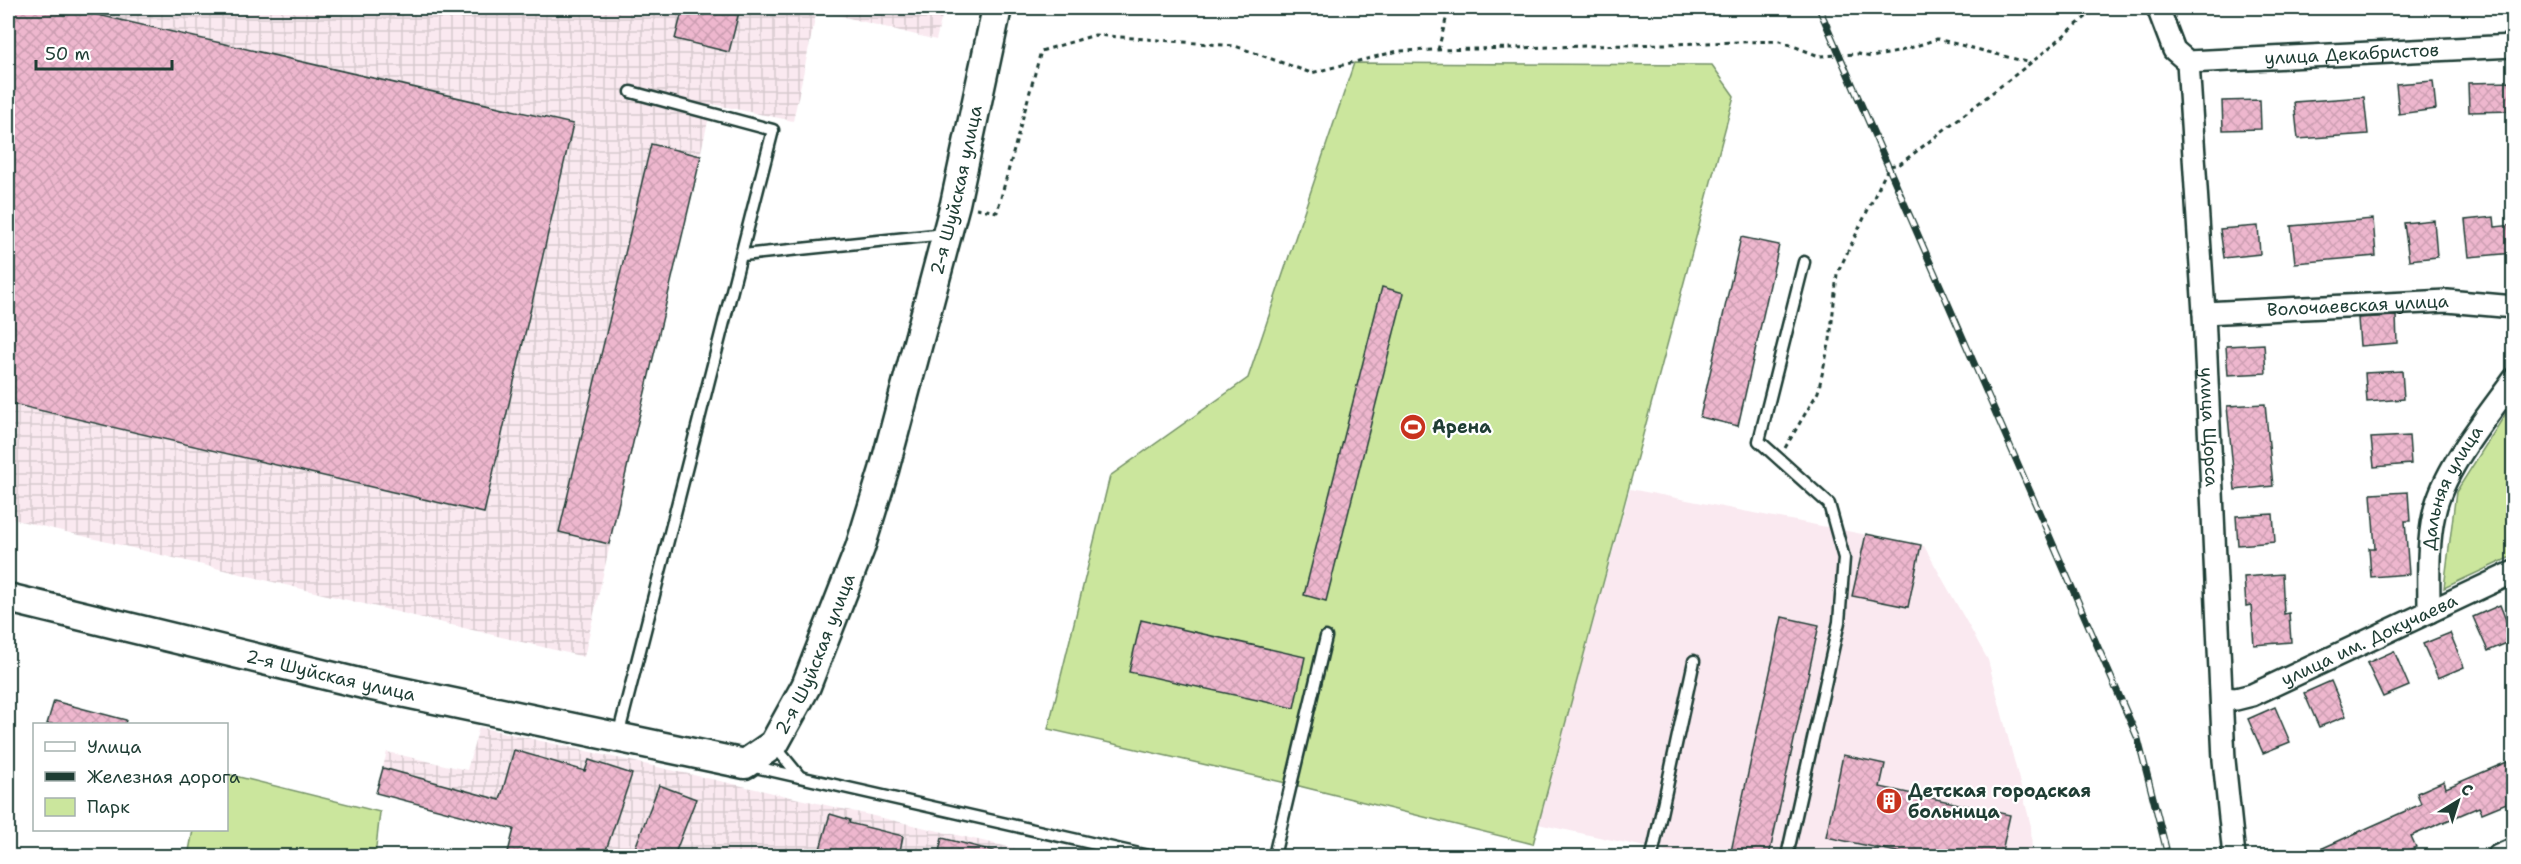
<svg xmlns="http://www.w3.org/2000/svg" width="2521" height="864" viewBox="0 0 2521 864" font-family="'Shantell Sans',sans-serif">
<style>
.built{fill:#fae9f0}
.industrial{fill:url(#industrial-grid)}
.green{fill:#cbe69d;stroke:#759268;stroke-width:1.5}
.building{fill:url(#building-cross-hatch);stroke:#1f3d34;stroke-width:1.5}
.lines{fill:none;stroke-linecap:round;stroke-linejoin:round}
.lane-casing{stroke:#1f3d34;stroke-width:15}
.street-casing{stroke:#1f3d34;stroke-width:26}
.secondary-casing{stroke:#1f3d34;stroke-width:33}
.path{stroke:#1f3d34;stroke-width:3;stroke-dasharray:4.5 4.5;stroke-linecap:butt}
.lane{stroke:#fff;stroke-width:10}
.street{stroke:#fff;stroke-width:21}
.secondary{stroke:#fff;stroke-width:28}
.rail-casing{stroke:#1f3d34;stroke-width:7}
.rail{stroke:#fff;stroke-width:4.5;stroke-dasharray:14;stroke-linecap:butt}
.labels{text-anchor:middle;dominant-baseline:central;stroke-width:4.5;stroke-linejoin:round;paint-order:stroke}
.street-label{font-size:18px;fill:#1f3d34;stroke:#fff}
.poi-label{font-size:18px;font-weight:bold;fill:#1f3d34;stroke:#fff;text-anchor:start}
</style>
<defs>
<pattern id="industrial-grid" width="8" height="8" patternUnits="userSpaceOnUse" patternTransform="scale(1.5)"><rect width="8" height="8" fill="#fae9f0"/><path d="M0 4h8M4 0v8" fill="none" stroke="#d6c9ce"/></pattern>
<pattern id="building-cross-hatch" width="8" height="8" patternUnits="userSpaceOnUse" patternTransform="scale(1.5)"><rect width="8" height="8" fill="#eeb7ce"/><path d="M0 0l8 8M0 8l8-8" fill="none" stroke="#cc9eb2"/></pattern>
</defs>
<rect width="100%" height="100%" fill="#fff"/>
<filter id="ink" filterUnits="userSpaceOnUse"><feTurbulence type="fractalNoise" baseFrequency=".0167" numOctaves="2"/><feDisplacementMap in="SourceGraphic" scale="12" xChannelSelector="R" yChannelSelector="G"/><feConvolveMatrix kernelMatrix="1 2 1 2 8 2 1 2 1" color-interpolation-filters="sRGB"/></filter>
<g filter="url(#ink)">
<path class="built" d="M1630 489 1924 546 1988 660 2031 826 2032 856H1687L1538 824Z"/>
<g class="industrial">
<path d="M8 8H944L936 40 817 10 793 121 712 104 584 657 8 518Z"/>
<path d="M479 727 769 792 1048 856H507L514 829 376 793 387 752 467 770Z"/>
</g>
<g class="green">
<path d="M1354 63 1712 65 1734 96 1533 844 1295 785 1048 729 1110 476 1248 378Z"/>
<path d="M2513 402V556L2444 588 2456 492Z"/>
<path d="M227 774 380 812 375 856H188L193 830H226Z"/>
</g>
<g class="building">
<path d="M8 8H68L573 124 484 513 8 403Z"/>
<path d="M683 8H740L729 52 675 39Z"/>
<path d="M2433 81 2436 109 2399 114 2396 84Z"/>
<path d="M2514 82V111L2469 112 2468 83Z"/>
<path d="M2364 97 2368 134 2298 139 2294 102Z"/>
<path d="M2260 100 2261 129 2223 130 2222 101Z"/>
<path d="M651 144 701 156 609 544 559 532Z"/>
<path d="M2494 217 2495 227 2514 225V253L2469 257 2465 220Z"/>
<path d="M2373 219 2376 256 2295 263 2291 226Z"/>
<path d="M2434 220 2437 257 2409 260 2404 223Z"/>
<path d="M2258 226 2260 254 2224 258 2220 229Z"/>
<path d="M1741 237 1779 245 1738 426 1700 417Z"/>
<path d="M1382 287 1404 293 1326 601 1304 595Z"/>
<path d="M2396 316 2397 343 2360 346 2358 318Z"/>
<path d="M2264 344 2266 373 2228 375 2226 346Z"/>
<path d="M2402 371 2404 399 2367 402 2365 373Z"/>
<path d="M2265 404 2273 486 2235 490 2227 406Z"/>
<path d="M2409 436 2411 464 2374 467 2371 438Z"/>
<path d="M2408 492 2410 521H2405L2409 574 2371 577 2369 548H2375L2371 494Z"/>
<path d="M2273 514 2275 542 2238 545 2236 516Z"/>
<path d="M1866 534 1921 545 1908 607 1852 596Z"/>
<path d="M2282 574 2284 614 2289 613 2291 642 2254 645 2251 605 2246 606 2244 577Z"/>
<path d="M2500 605 2514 640 2488 651 2473 617Z"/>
<path d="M1782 617 1819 625 1769 856H1730Z"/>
<path d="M1141 620 1305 657 1294 708 1129 672Z"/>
<path d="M2450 633 2464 667 2438 678 2423 644Z"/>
<path d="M2394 651 2409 686 2383 697 2367 663Z"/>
<path d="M2331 681 2346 716 2319 727 2304 693Z"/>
<path d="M54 701 126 720 125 724H47Z"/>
<path d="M2275 707 2290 742 2263 753 2248 719Z"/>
<path d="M514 750 585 771 589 760 632 774 604 856H507L514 829 376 793 383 768 500 800Z"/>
<path d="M1843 755 1885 764 1880 787 2010 815 2001 856H1916L1826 837Z"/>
<path d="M2514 759V800L2482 813 2479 807 2411 836 2416 847 2394 856H2305L2421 804 2417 793 2444 781 2446 788Z"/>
<path d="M659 785 696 799 674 856H632Z"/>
<path d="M830 814 850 820 849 823 903 836 899 856H818Z"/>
<path d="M942 838 994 851 993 856H938Z"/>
</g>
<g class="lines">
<defs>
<g id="lane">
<path d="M743 255 945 234"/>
<path d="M618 736 773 130 631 92"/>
<path d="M774 745 800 777"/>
<path d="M751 766 1148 856"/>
<path d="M1274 856 1326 637"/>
<path d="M1652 856 1694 661"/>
<path d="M1787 856 1839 622 1844 558 1829 504 1759 441 1804 262"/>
</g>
<g id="street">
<path id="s1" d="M2158 8 2174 50 2188 62 2204 313 2224 760 2234 856"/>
<path id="s2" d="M2188 62 2514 46"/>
<path id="s3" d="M2204 313 2447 301 2514 307"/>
<path id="s4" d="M2429 612C2429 580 2427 545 2434 514 2443 469 2487 417 2514 379"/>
<path id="s5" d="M2222 698 2236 699 2252 695 2514 572"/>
<path d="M2498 856 2514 849"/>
</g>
<g id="secondary">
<path id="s6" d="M8 598 363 684 745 764 774 744 806 686 860 548 884 470 955 204 997 8"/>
</g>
</defs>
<use href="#lane" class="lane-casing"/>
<use href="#street" class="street-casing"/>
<use href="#secondary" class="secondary-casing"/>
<g class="path">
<path d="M1438 50 1449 8"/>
<path d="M976 208 997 212 1041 51 1095 35 1235 46 1311 73 1398 51 1780 41 1819 56 1858 54 1871 57 1898 52 1937 39 2031 63"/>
<path d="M1785 448 1818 392 1830 340 1837 274 1889 166 1900 164 2037 58 2087 16 2102 8"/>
</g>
<use href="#lane" class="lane"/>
<use href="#street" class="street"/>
<use href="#secondary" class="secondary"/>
<defs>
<path id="rail" d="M1819 8 2138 739 2168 856"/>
</defs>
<use href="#rail" class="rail-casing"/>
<use href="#rail" class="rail"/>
</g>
</g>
<defs>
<symbol id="stadium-disc" viewBox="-11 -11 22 22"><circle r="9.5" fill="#c8321e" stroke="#fff"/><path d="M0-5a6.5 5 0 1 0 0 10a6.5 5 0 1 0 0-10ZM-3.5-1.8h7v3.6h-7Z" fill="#fff"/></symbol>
<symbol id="building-disc" viewBox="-11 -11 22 22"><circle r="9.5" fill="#c8321e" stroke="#fff"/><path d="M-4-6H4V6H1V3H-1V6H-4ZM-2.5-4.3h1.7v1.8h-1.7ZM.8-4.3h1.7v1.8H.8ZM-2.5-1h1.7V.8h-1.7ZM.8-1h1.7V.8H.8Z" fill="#fff"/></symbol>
</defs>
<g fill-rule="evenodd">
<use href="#stadium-disc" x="1398" y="412" width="30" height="30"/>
<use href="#building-disc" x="1874" y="786" width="30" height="30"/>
</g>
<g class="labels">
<g class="street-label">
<text stroke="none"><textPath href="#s2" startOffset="164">улица Декабристов</textPath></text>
<text stroke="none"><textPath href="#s6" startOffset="1376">2-я Шуйская улица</textPath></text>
<text stroke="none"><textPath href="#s3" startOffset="154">Волочаевская улица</textPath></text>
<text stroke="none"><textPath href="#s1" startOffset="429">улица Щорса</textPath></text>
<text stroke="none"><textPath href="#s4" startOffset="129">Дальняя улица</textPath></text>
<text stroke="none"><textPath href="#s5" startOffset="160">улица им. Докучаева</textPath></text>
<text stroke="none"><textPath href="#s6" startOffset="890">2-я Шуйская улица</textPath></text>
<text stroke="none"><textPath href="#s6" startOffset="332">2-я Шуйская улица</textPath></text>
</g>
<g class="poi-label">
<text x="1432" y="427">Арена</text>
<text x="1908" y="791">Детская городская<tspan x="1908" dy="21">больница</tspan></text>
</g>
</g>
<rect width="2521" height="864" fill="none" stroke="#fff" stroke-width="30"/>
<rect x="15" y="15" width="2491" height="834" fill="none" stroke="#1f3d34" stroke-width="2" filter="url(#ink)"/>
<rect x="33" y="723" width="195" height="108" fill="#ffffff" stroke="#a5b1ae" stroke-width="1.5"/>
<rect x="45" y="742" width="30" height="9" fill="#ffffff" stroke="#a5b1ae" stroke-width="1.5"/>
<text x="87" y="753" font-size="18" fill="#1f3d34">Улица</text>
<rect x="45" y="772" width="30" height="9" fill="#1f3d34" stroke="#a5b1ae" stroke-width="1.5"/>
<text x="87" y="783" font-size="18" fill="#1f3d34">Железная дорога</text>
<rect x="45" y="798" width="30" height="18" fill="#cbe69d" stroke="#a5b1ae" stroke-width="1.5"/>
<text x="87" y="813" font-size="18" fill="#1f3d34">Парк</text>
<g transform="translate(2458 801) rotate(38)" stroke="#ffffff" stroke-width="4.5" paint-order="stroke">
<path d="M0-4.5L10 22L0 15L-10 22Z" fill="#1f3d34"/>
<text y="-9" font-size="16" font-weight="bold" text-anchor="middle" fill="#1f3d34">С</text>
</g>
<path d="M36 60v9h136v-9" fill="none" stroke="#1f3d34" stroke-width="3"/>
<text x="45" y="60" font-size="18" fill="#1f3d34" stroke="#ffffff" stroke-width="4.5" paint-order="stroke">50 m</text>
</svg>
